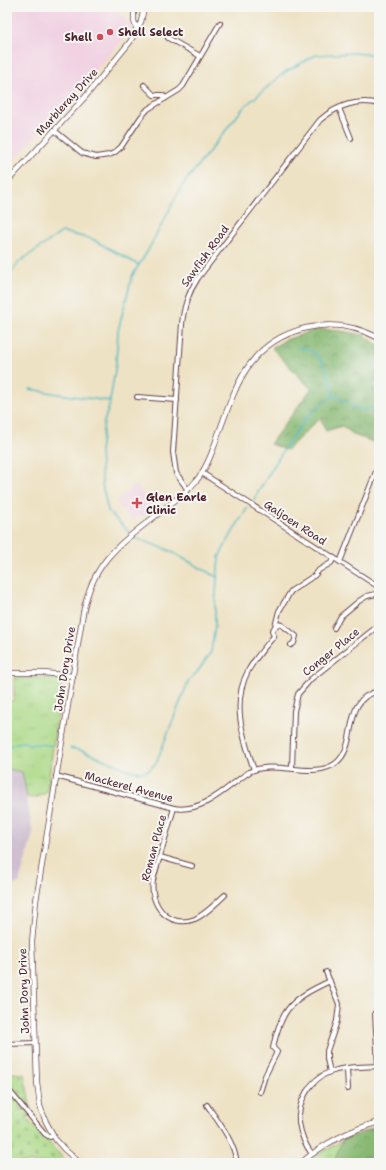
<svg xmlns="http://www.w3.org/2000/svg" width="386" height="1170" viewBox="0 0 386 1170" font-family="'Shantell Sans',sans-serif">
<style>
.built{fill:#f1d0e2}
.industrial{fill:#cebed0}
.grass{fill:url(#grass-tufts);stroke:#7a7c58}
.forest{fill:url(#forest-crowns);stroke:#696c4f}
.cemetery{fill:url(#cemetery-stones);stroke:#7a7c58}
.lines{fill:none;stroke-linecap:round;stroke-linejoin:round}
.stream{stroke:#47b6c0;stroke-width:1.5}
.minor-casing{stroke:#633c42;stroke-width:6}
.tertiary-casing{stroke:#633c42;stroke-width:6}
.minor{stroke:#fff;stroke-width:4}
.tertiary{stroke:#fff;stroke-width:4.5}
.poi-dot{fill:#d1495b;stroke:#f6f6f2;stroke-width:1.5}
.labels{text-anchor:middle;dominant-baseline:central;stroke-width:4;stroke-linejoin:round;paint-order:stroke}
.poi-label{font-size:11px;font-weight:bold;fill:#4a1f2b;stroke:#f6f6f2;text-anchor:start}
.street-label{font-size:11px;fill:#4a1f2b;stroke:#f6f6f2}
</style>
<defs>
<pattern id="grass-tufts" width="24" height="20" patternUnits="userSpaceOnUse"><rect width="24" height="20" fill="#abd986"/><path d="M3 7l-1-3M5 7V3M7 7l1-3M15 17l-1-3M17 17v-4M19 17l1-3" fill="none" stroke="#95ba74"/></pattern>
<pattern id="forest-crowns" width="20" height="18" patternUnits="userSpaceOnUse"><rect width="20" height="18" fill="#88b973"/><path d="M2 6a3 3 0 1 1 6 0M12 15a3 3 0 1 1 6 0" fill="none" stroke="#71965f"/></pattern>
<pattern id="cemetery-stones" width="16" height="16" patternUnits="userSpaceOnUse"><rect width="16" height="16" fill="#abd986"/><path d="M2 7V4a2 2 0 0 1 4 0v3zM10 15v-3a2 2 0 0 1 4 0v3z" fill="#95ba74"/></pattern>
</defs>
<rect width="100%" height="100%" fill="#f6f6f2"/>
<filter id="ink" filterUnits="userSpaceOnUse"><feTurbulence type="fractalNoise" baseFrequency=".025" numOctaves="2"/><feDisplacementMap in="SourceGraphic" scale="8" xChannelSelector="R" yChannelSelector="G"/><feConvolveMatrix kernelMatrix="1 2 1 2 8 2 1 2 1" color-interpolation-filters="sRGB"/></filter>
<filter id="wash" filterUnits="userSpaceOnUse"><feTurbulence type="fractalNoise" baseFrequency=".012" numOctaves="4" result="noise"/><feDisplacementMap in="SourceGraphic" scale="16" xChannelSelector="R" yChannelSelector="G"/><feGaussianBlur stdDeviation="0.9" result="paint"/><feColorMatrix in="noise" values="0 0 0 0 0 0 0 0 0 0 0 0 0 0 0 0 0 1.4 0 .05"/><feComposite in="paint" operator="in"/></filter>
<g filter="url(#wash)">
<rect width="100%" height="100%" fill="#eee2c4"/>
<g class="built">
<path d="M7 7H111L132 25 130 32 7 168Z"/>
<path d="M136 485 144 495 152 502 151 503 153 507 143 518 140 515 131 520 116 501Z"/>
</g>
<path class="industrial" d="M7 769 22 772 33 834 19 883 7 887Z"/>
<g class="grass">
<path d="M14 678H53L60 679 62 681 47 792C39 797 35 799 27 797L22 772 7 769V703L14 700Z"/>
<path d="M345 1139 342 1142 334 1162 307 1163 326 1150Z"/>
</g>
<g class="forest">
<path d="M318 329 341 331 364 335 379 346V380L374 385 377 401 379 402V444L356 436 342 426 326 431 320 418 287 450 270 444 311 389 272 348 285 340Z"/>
<path d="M379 1126V1163H321L334 1162 340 1146 345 1139Z"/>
</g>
<path class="cemetery" d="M12 1073 24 1074 32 1114 26 1118 65 1160 62 1163H7V1075Z"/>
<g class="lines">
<g class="stream">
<path d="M7 278 19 262 62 232 92 239 139 265"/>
<path d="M298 347C302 348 307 349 311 351 326 359 330 381 334 396"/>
<path d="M30 389 58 394 109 401"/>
<path d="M254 499C273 469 302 410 334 396L349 403 353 407 362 410 379 407"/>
<path d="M129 532 108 511 102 484 100 451 104 422 109 407 116 364 118 331 132 276 147 252 182 186 244 107 285 72 316 55 352 53 379 55"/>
<path d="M133 537 168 550 217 577"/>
<path d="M7 747 17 743 24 742 30 744 51 745"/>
<path d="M70 748 83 751 132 771 143 772 149 770 156 763 189 680 198 671 211 652 215 625V604L219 557 235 528 248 507"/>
<path d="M353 1163 379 1158"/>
</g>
</g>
</g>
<g filter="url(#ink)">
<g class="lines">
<defs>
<g id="minor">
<path d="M168 38 200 56"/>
<path d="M144 85 154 95H162L166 98"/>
<path d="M339 108 351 138"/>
<path d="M54 130 82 153 96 157 109 155 114 153 121 147 141 117 148 109 179 90 183 86 220 23"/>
<path d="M137 397 177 400"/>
<path d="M202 473 379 587"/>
<path d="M188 490 176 473 173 452 182 324C184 306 188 293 198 278L320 120C336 106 358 98 379 104"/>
<path d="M340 562 379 464"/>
<path d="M275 627 279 611 291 591 315 575 319 570 331 563 334 558"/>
<path d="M334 628 341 616 359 601 367 596 376 594 379 592"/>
<path d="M292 768 294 711 298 694 311 679 379 625"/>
<path d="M254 770C243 737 231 704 248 671 255 658 265 647 274 636L272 631 277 624 282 625 296 636 294 643 291 645"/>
<path d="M56 776 174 808C203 813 226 788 249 772 274 759 314 780 336 763 360 744 340 699 379 691"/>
<path d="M174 808 153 880C149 905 169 929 195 919 206 914 215 904 225 895"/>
<path d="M160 857 192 866"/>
<path d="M326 972 339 1004 337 1021 327 1051V1059L330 1072"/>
<path d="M375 1013 378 1066"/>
<path d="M7 1044 35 1043"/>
<path d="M347 1068 348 1089"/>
<path d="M7 1088 45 1134 50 1137 53 1135"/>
<path d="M260 1092 265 1076 277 1052 273 1048C281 1007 294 998 330 981"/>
<path d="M207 1105C219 1123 234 1141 237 1163"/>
<path d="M312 1154C305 1145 301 1135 299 1123 297 1102 310 1079 330 1072 346 1066 363 1067 379 1066"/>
</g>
<g id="tertiary">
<path d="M134 7V21L137 31"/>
<path d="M7 182 85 97 130 42 141 22 144 7"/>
<path d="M7 673H44L73 676"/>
<path d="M80 1163 64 1149 56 1140 46 1122 40 1106 37 1082 32 942 36 901 83 613C94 555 127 540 169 505 178 498 188 491 196 481 207 468 213 451 218 435 236 386 248 342 306 328 331 322 356 326 379 338"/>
<path d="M301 1163C324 1143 350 1130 379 1122"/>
</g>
</defs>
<use href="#minor" class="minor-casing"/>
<use href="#tertiary" class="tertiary-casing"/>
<use href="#minor" class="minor"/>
<use href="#tertiary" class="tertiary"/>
</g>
</g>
<g class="poi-dot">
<circle cx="110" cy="32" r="4"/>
<circle cx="100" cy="37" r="4"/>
<path d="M135 497h4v4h4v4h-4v4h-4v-4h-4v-4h4z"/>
</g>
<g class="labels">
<g class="poi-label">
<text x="118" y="32">Shell Select</text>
<text x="92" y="37" text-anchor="end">Shell</text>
<text x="146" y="497">Glen Earle<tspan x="146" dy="13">Clinic</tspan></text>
</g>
<g class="street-label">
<text transform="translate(67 102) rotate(-48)">Marbleray Drive</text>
<text transform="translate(205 256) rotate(-54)">Sawfish Road</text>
<text transform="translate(295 523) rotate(33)">Galjoen Road</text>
<text transform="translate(331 652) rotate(-39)">Conger Place</text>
<text transform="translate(65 669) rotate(-81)">John Dory Drive</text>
<text transform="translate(129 787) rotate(15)">Mackerel Avenue</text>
<text transform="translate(154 848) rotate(-75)">Roman Place</text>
<text transform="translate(24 991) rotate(-92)">John Dory Drive</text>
</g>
</g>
<rect width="386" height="1170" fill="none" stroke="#f6f6f2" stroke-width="24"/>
</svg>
